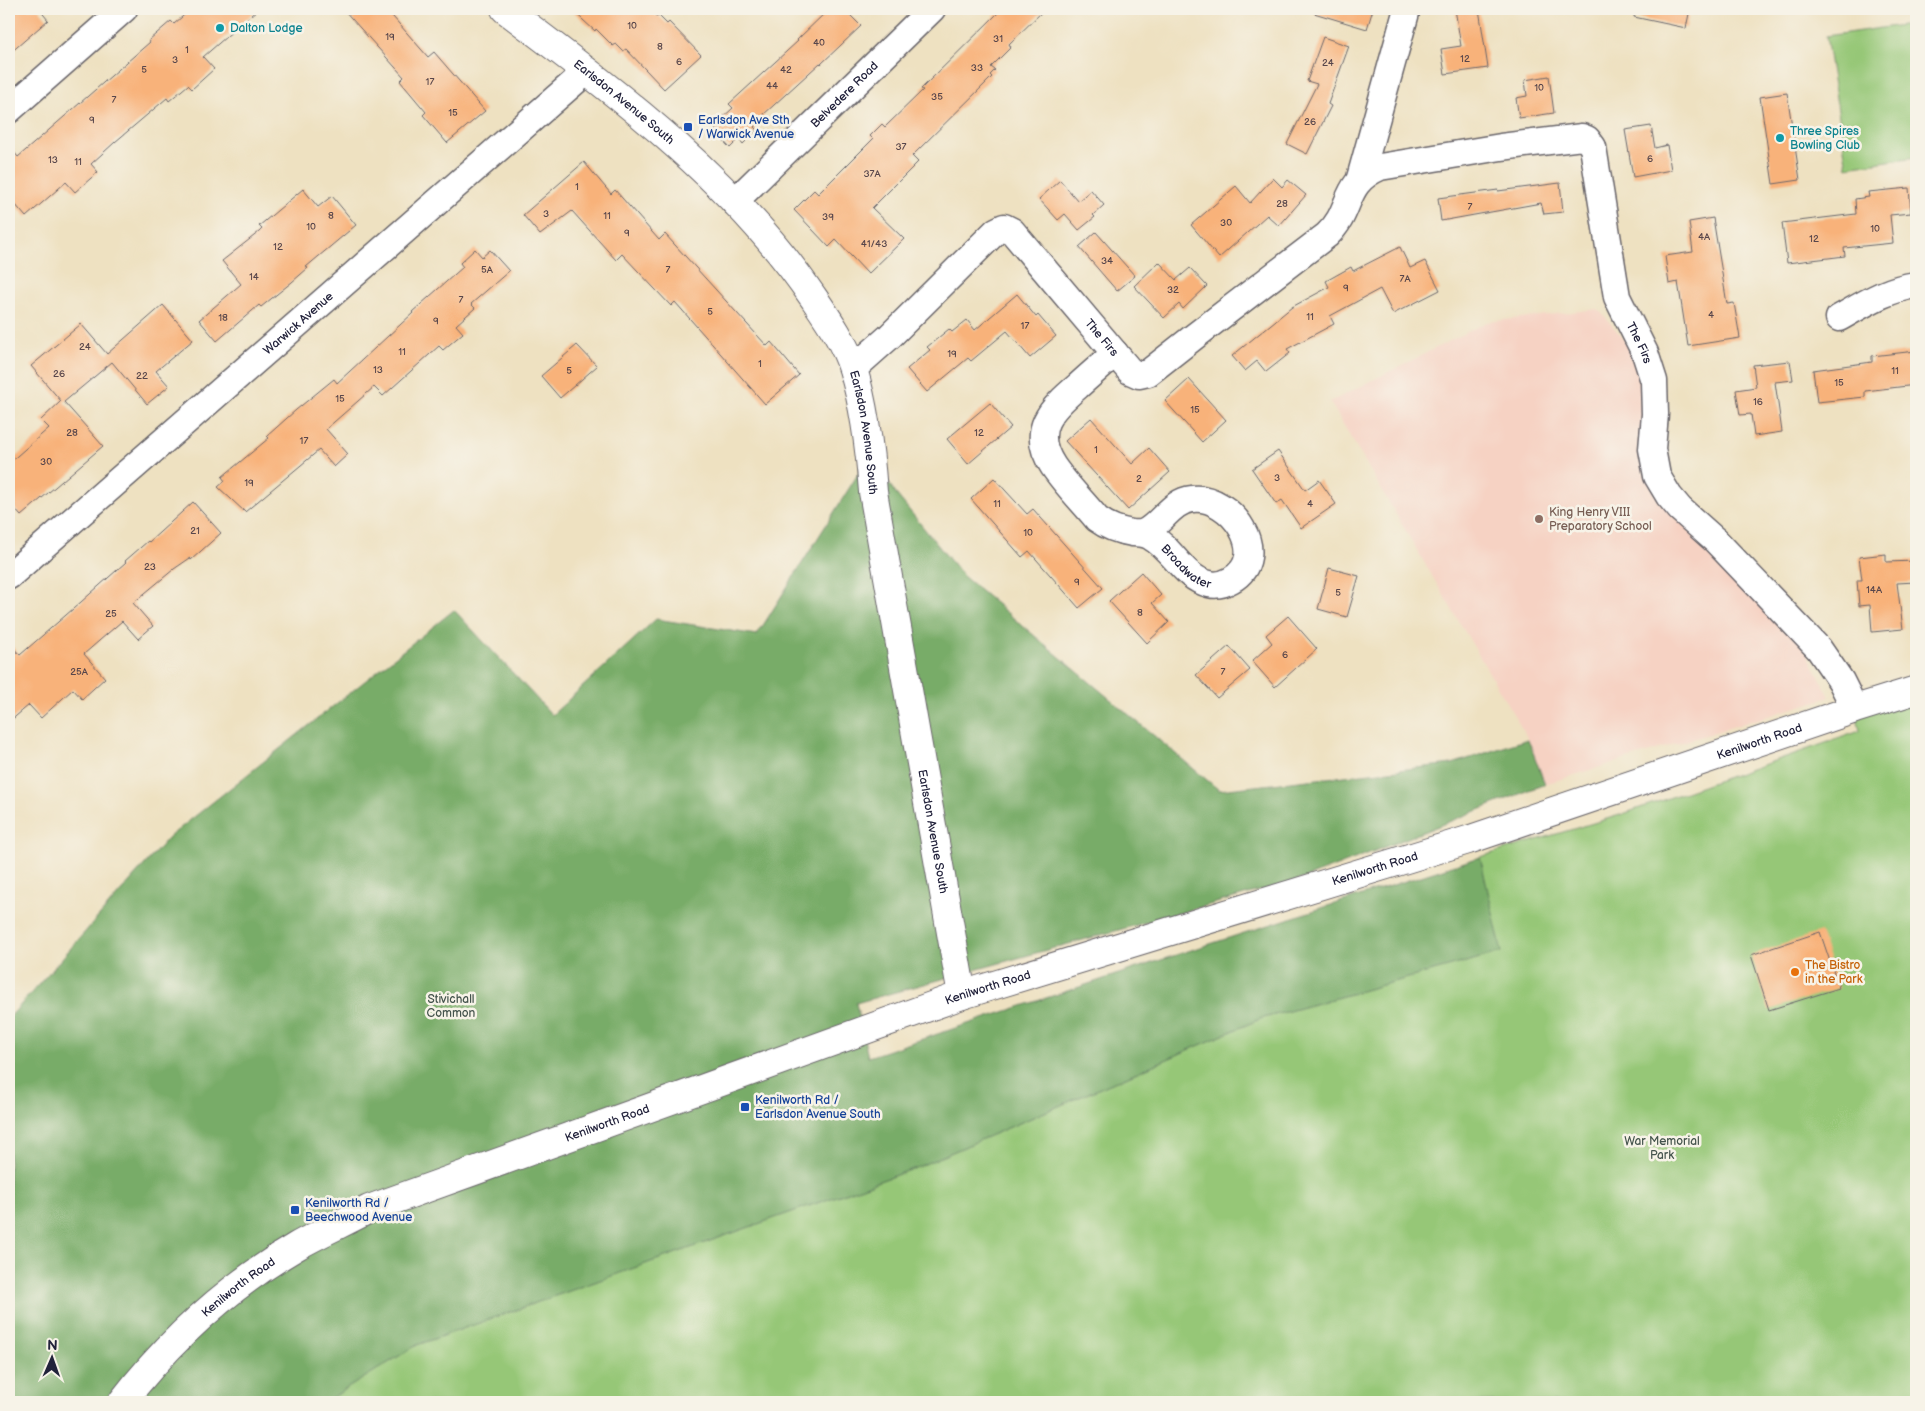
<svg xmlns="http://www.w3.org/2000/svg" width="1925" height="1411" viewBox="0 0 1925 1411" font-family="'Balsamiq Sans',sans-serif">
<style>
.built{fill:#f6d2c3}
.green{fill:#96c777;stroke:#5c7459}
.forest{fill:#78ac68;stroke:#4d6752}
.building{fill:#f8b27a}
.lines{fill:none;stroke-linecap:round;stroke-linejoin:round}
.minor-casing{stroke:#69656a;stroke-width:29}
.major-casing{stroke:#69656a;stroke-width:30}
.minor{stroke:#fff;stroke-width:26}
.major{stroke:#fff;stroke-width:28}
.culture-dot{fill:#0f9aa8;stroke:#f7f3e8;stroke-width:2}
.transit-dot{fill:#1a4fb4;stroke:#f7f3e8;stroke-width:2}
.education-dot{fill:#8d6e63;stroke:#f7f3e8;stroke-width:2}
.food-dot{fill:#e8710a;stroke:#f7f3e8;stroke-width:2}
.labels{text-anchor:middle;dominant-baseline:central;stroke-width:5;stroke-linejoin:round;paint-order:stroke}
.number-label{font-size:10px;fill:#58464b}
.culture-label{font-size:12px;fill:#0d838f;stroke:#f7f3e8;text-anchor:start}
.street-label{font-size:12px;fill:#22223b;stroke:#f7f3e8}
.transit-label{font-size:12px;fill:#164399;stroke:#f7f3e8;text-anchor:start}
.education-label{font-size:12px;fill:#785e54;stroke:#f7f3e8;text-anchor:start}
.food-label{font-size:12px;fill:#c56008;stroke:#f7f3e8;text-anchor:start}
.park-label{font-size:12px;fill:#45544d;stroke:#f7f3e8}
</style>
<rect width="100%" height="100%" fill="#f7f3e8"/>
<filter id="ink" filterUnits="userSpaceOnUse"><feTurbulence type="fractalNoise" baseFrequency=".02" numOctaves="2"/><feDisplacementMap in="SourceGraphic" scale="10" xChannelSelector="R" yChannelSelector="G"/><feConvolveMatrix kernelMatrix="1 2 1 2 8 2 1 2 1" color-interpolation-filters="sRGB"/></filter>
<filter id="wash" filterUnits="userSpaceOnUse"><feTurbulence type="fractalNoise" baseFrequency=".0096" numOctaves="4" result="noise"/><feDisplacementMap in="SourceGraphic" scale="20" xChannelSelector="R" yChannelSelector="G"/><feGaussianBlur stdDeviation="1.12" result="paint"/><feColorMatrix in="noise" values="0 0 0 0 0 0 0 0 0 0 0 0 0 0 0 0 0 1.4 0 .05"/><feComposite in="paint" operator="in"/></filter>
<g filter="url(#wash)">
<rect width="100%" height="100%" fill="#eee1c1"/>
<path class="built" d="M1598 309 1628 344 1644 391 1643 471 1802 643 1830 697 1545 784 1528 739 1330 402 1487 322Z"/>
<g class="green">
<path d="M1916 23V157L1847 167 1826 36Z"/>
<path d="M1916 690V1402H325L417 1345 913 1169 1260 1019 1501 952 1480 857 1620 815 1860 731 1855 709Z"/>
</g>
<path class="forest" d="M870 455 896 494 963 576 1219 790 1452 764 1528 739 1545 784 1306 878 856 1003 868 1057 1182 953 1480 857 1502 952 1260 1019 913 1169 417 1345 325 1402H9V1018L169 837 454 610 552 715 656 619 757 635Z"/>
<g id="blocks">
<g class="building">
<path d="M9 9H39L48 20 9 54Z"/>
<path d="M191 9H258L203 57 214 69 192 89 188 85 169 101 167 98 115 142 91 164 98 172 75 192 66 182 26 217 9 197V146L18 157 150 42 149 40 171 21 174 24Z"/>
<path d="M343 9H386L428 57 434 52 485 111 447 143 423 115 426 112 400 81 404 77Z"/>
<path d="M571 9H649L656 16 658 15 667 24 669 22 701 55 664 89 626 49 623 51 616 44 613 46 596 29 595 31Z"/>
<path d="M829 9H844L861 26 821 64 820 63 763 115 764 117 754 127 757 130 743 144 739 139 730 148 714 131 723 123 720 120 733 108 729 104 798 41 797 40Z"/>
<path d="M1002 9H1045L1009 44 1011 47 991 67 995 70 990 75 992 77 912 156 918 162 872 208 904 239 868 274 836 240 829 247 794 210 814 190 818 194 873 139 870 136 882 124 885 127 923 90 921 89Z"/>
<path d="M1315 9H1373L1367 29 1314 13Z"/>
<path d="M1455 9H1479L1488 68 1445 74 1441 49 1461 46Z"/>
<path d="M1635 9H1690L1686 28 1634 17Z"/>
<path d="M1323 37 1349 46 1328 104 1331 106 1307 154 1287 144 1317 84 1307 81Z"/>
<path d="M1549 76 1554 113 1519 118 1516 98 1527 96 1525 80Z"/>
<path d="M1787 93 1800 180 1773 184 1760 97Z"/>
<path d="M1651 126 1655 148 1667 145 1671 170 1633 177 1625 130Z"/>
<path d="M584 162 611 194 615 190 659 240 665 234 767 346 771 342 799 375 765 404 675 302 671 306 622 254 616 260 572 211 540 235 523 215Z"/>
<path d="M1273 178 1282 187 1288 180 1306 195 1279 226 1267 215 1219 258 1191 225 1236 186 1250 203Z"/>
<path d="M1060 180 1078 201 1091 190 1104 205 1093 215 1095 217 1079 230 1065 214 1058 220 1039 199Z"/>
<path d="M1560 183 1563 212 1544 214 1541 203 1441 221 1438 198 1498 190V191Z"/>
<path d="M1909 188 1911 213 1890 215 1893 243 1844 248 1845 256 1787 263 1782 223 1856 214 1855 199 1869 197 1868 192Z"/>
<path d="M303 189 318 207 332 196 356 225 306 267 308 268 292 282 261 307 259 305 217 341 199 320 241 284 222 261 259 232 262 229 259 226Z"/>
<path d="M1713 218 1727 304 1734 303 1740 338 1688 346 1678 282 1669 284 1665 256 1693 252 1689 222Z"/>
<path d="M1096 232 1135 276 1117 291 1079 247Z"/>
<path d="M1400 247 1410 268 1425 261 1440 290 1393 314 1380 289 1330 316 1334 324 1287 349 1290 353 1266 372 1257 361 1245 371 1232 356 1292 307 1329 287 1326 281 1351 267 1353 271Z"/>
<path d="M475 249 482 257 490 250 509 271 471 304 475 308 456 325 463 333 443 350 439 346 383 396 374 387 326 429 348 454 334 467 319 450 245 512 218 487 225 481 222 477 269 438 267 436 296 410 334 379 337 383 413 313 412 312 463 267 460 263Z"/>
<path d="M1159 262 1176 280 1190 268 1207 286 1183 309 1179 304 1164 318 1134 286Z"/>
<path d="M1017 294 1036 317 1038 315 1056 336 1030 358 1007 331 971 361 968 358 927 392 907 369 930 350 927 347 949 329 952 332 967 320 975 330Z"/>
<path d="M163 305 193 340 156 371 169 386 147 404 112 362 64 402 103 446 21 516 9 502V463L49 428 41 420 61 401 31 366 81 324 107 354Z"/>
<path d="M577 345 597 366 560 398 541 376Z"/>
<path d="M1916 351V385L1865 391V397L1817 402 1813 370 1872 362V356Z"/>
<path d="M1790 361 1793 380 1775 382 1782 432 1754 436 1751 414 1740 415 1736 390 1756 387 1753 365Z"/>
<path d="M1189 379 1226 420 1202 442 1165 401Z"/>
<path d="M990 403 1011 427 968 464 947 439Z"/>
<path d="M1091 418 1132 464 1149 448 1170 472 1128 510 1065 441Z"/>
<path d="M1278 451 1305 490 1319 480 1336 504 1301 528 1282 500 1276 504 1252 469Z"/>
<path d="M994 478 1027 514 1033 509 1103 588 1079 608 1029 551 1022 557 971 499Z"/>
<path d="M193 502 221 533 191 560 190 558 174 569 133 603 153 626 138 639 122 621 84 654 105 678 82 699 73 689 41 718 29 705 9 722V643L20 655 81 602 126 562 125 561 148 541 149 542Z"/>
<path d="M1886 554V562L1916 561V582L1897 583 1903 629 1872 632 1870 605 1859 606 1857 580H1862L1859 557Z"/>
<path d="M1329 568 1359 576 1347 617 1318 609Z"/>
<path d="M1141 572 1161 595 1152 603 1169 622 1147 643 1109 601Z"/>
<path d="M1288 616 1317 649 1275 687 1252 661 1272 643 1266 635Z"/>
<path d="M1229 646 1250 670 1217 698 1196 675Z"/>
<path d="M1820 932 1839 988 1769 1010 1751 955Z"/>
</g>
</g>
</g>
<g filter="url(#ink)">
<use href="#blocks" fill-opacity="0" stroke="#69656a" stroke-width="1"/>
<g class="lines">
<defs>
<g id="minor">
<path d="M9 110 124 9"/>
<path d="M1360 178 1407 9"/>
<path id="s1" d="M734 202 932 9"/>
<path d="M1839 318C1864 304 1887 289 1916 285"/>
<path id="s2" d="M1115 353C1103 364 1090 375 1078 386 1051 409 1029 430 1053 466 1066 485 1083 502 1097 519 1108 527 1119 531 1132 533 1139 533 1145 533 1151 537 1173 549 1183 578 1209 584 1217 586 1224 584 1231 580 1273 556 1231 494 1192 499 1171 501 1161 525 1143 533"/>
<path id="s3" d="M853 369 889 337 996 231 1004 227 1012 231 1130 371 1139 375 1148 373 1195 336 1327 235C1354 210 1341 184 1380 167L1501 147 1582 137 1587 139 1593 147 1617 297 1645 353 1654 381 1655 414 1652 449 1657 476 1669 496 1680 509 1716 541 1819 649 1841 681 1855 709"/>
<path id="s4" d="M9 576 587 71"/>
</g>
<g id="major">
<path id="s5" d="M505 9C616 93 733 179 813 297 828 319 845 343 853 369 865 408 870 451 873 492L962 995"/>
<path id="s6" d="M122 1402C170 1340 229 1286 297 1246 320 1233 345 1222 369 1209L962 995 1468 840 1855 709 1916 690"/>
</g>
</defs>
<use href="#minor" class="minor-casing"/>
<use href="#major" class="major-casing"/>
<use href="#minor" class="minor"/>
<use href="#major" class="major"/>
</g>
</g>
<g class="culture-dot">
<circle cx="220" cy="28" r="5"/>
<circle cx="1780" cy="138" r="5"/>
</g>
<g class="transit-dot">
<rect x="683" y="122" width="10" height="10" rx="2.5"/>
<rect x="740" y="1102" width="10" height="10" rx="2.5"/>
<rect x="290" y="1205" width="10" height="10" rx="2.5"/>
</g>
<circle class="education-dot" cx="1539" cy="519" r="5"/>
<circle class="food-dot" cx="1795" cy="972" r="5"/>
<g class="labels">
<g class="number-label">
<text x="632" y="26">10</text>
<text x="390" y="37">19</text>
<text x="998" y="39">31</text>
<text x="819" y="43">40</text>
<text x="660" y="47">8</text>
<text x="187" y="50">1</text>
<text x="1465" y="59">12</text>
<text x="175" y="60">3</text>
<text x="679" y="62">6</text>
<text x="1328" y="63">24</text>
<text x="977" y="68">33</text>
<text x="144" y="70">5</text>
<text x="786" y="70">42</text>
<text x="430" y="82">17</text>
<text x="772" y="86">44</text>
<text x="1539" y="88">10</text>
<text x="937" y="97">35</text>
<text x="114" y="100">7</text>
<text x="453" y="113">15</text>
<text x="92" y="120">9</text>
<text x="1310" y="122">26</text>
<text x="901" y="147">37</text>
<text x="1650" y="159">6</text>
<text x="53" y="160">13</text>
<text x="78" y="162">11</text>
<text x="872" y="174">37A</text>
<text x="577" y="187">1</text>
<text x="1282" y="204">28</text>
<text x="1470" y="207">7</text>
<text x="546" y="214">3</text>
<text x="331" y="216">8</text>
<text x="607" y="216">11</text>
<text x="828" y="217">39</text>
<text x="1226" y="223">30</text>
<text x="311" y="227">10</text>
<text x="1875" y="229">10</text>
<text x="627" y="233">9</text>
<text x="1704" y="237">4A</text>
<text x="1814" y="239">12</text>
<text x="874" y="244">41/43</text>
<text x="278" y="247">12</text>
<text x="1107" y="261">34</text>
<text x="487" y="270">5A</text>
<text x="668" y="270">7</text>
<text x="254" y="277">14</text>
<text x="1405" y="279">7A</text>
<text x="1346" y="288">9</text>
<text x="1173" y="290">32</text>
<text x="461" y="300">7</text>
<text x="710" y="312">5</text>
<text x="1711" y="315">4</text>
<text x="1310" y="317">11</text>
<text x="223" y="318">18</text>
<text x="436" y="321">9</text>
<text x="1025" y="326">17</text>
<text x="85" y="347">24</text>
<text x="402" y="352">11</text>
<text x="952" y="354">19</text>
<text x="760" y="364">1</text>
<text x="378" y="370">13</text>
<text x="569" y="371">5</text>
<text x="1895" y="371">11</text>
<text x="59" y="374">26</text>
<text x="142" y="376">22</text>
<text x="1839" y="383">15</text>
<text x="340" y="399">15</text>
<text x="1758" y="402">16</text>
<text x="1195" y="410">15</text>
<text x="72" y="433">28</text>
<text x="979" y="433">12</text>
<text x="304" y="441">17</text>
<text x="1096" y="450">1</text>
<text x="46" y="462">30</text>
<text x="1277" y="478">3</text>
<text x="1139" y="479">2</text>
<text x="249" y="483">19</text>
<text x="997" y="504">11</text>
<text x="1310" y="504">4</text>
<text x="195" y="531">21</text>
<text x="1028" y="533">10</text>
<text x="150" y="567">23</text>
<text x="1077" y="582">9</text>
<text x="1874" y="590">14A</text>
<text x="1338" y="593">5</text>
<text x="1140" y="613">8</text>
<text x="111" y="614">25</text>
<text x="1285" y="655">6</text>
<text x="79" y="672">25A</text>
<text x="1223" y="672">7</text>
</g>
<g class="culture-label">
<text x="230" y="28">Dalton Lodge</text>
<text x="1790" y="131">Three Spires<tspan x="1790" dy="14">Bowling Club</tspan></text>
</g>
<g class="street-label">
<text stroke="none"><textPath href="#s1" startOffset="154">Belvedere Road</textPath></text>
<text stroke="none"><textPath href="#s5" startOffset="151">Earlsdon Avenue South</textPath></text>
<text stroke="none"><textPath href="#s4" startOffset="384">Warwick Avenue</textPath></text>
<text stroke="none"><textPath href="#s3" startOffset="356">The Firs</textPath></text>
<text stroke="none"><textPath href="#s3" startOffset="1156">The Firs</textPath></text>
<text stroke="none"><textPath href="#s5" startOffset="571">Earlsdon Avenue South</textPath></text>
<text stroke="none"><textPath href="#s2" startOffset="318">Broadwater</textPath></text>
<text stroke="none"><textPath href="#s6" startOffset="1784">Kenilworth Road</textPath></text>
<text stroke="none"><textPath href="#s5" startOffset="976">Earlsdon Avenue South</textPath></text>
<text stroke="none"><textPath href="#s6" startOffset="1379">Kenilworth Road</textPath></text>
<text stroke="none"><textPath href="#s6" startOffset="974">Kenilworth Road</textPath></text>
<text stroke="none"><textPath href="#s6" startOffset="570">Kenilworth Road</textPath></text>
<text stroke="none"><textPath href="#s6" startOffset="164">Kenilworth Road</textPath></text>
</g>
<g class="transit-label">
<text x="698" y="120">Earlsdon Ave Sth<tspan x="698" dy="14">/ Warwick Avenue</tspan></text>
<text x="755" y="1100">Kenilworth Rd /<tspan x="755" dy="14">Earlsdon Avenue South</tspan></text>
<text x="305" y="1203">Kenilworth Rd /<tspan x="305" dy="14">Beechwood Avenue</tspan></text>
</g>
<g class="education-label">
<text x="1549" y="512">King Henry VIII<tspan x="1549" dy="14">Preparatory School</tspan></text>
</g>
<g class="food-label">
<text x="1805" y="965">The Bistro<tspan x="1805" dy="14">in the Park</tspan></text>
</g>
<g class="park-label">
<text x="451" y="999">Stivichall<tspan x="451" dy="14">Common</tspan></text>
<text x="1662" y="1141">War Memorial<tspan x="1662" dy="14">Park</tspan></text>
</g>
</g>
<rect width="1925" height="1411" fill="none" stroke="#f7f3e8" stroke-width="30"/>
<g transform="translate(52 1358) rotate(2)" stroke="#f7f3e8" stroke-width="4" paint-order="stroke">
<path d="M0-4L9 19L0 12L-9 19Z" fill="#22223b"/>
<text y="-8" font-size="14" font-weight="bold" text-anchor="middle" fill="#22223b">N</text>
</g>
</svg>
